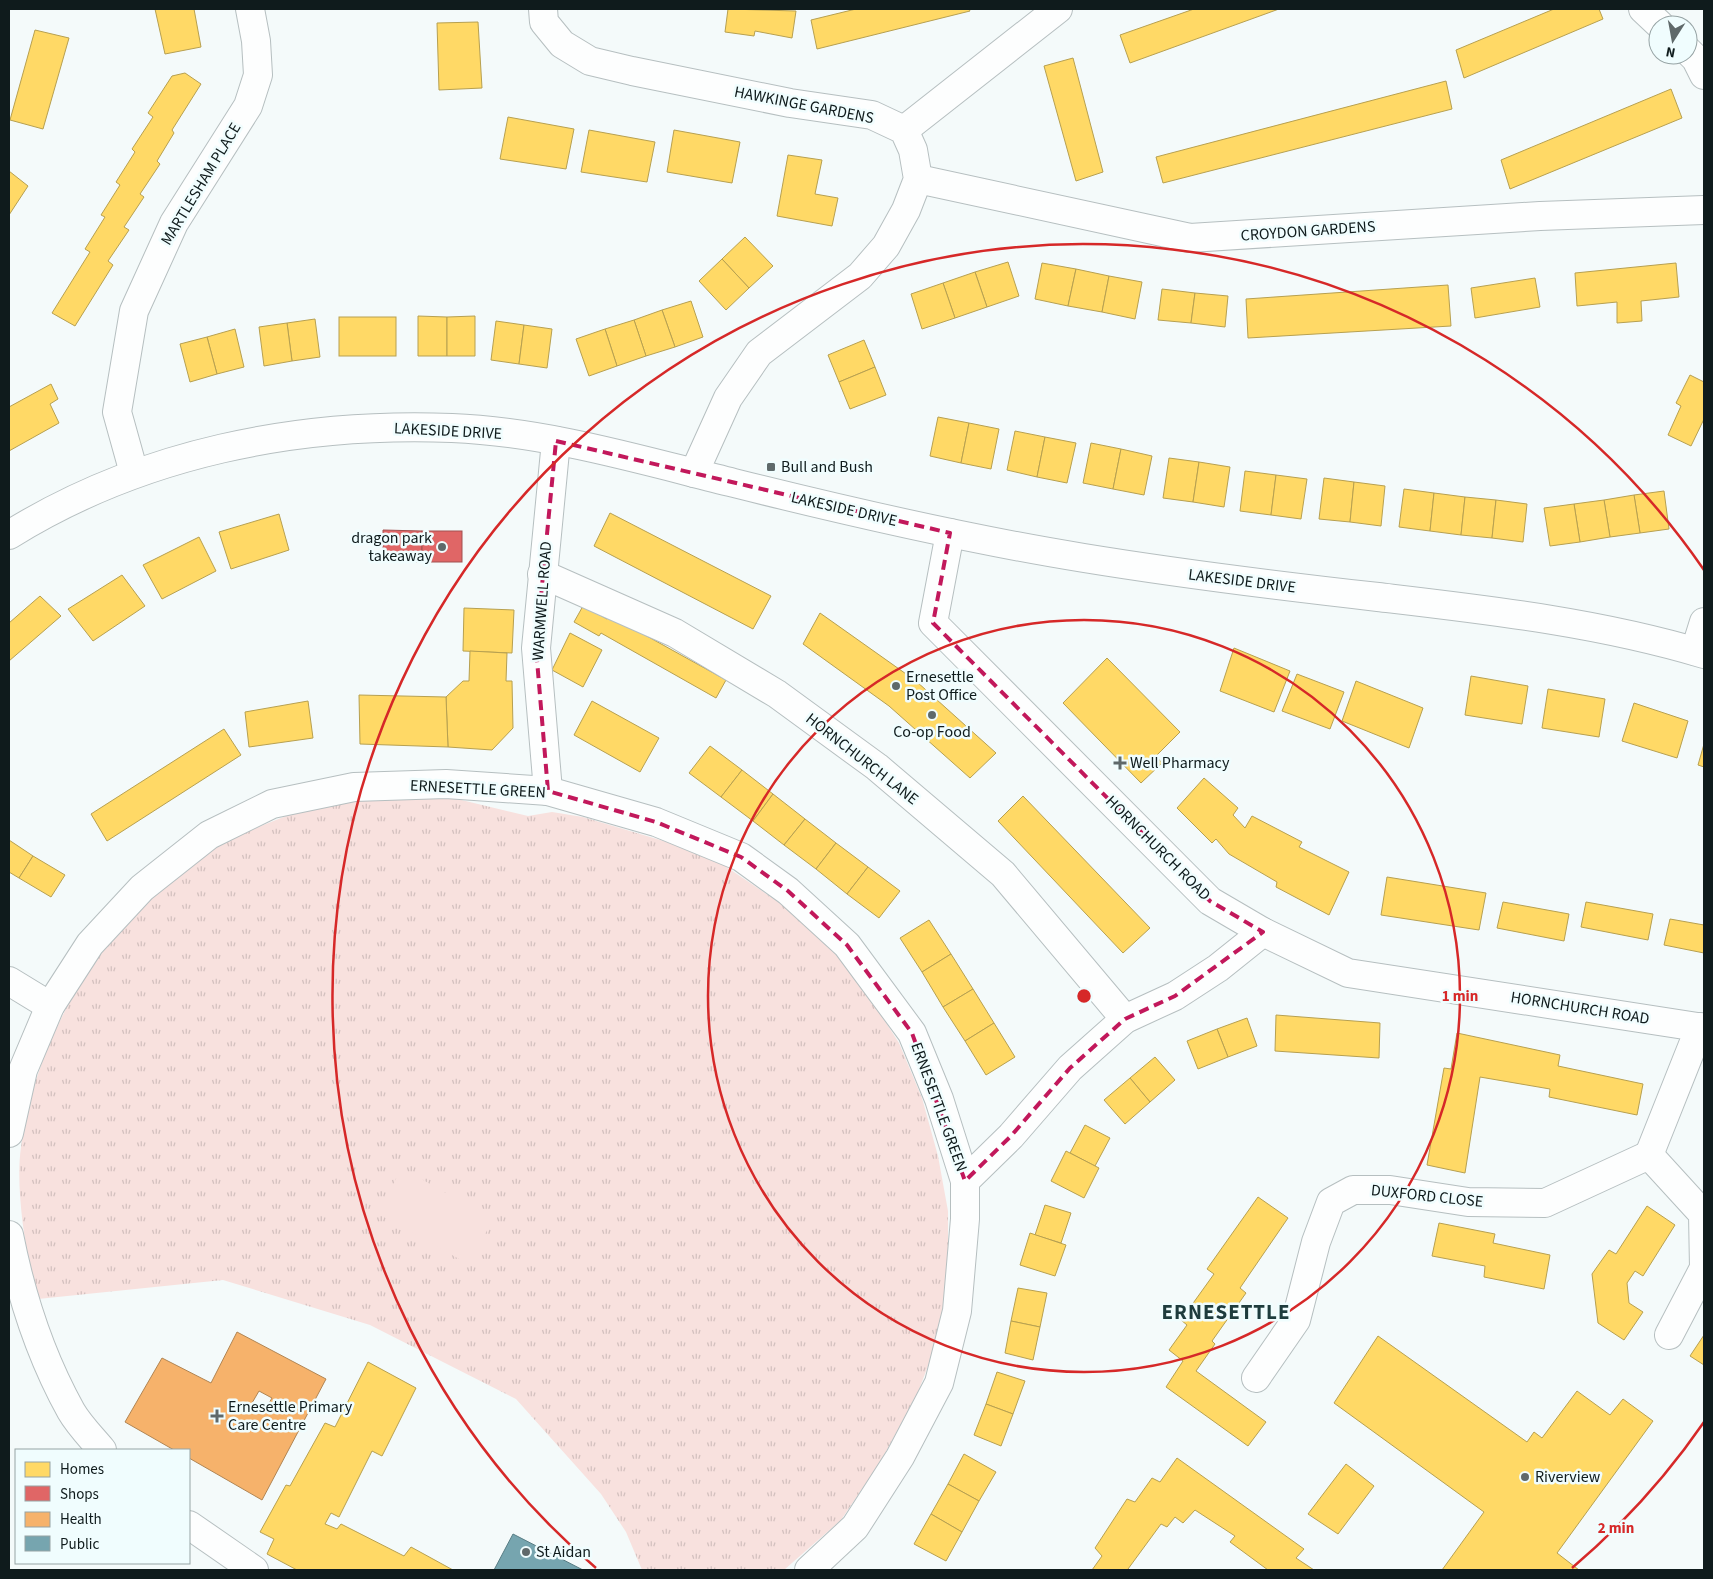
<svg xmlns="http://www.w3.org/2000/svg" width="1713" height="1579" viewBox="0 0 1713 1579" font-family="'Source Sans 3',sans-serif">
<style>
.park{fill:url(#park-tufts)}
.pitch{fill:#f8e1de}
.homes{fill:#ffd966;stroke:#b7a050}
.shops{fill:#e06666;stroke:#a15050}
.health{fill:#f6b26b;stroke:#b18553;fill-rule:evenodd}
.public{fill:#76a5af;stroke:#577c83}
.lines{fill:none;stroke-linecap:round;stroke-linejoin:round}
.street-casing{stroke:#b6bfc0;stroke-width:30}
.street{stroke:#fdfefe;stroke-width:28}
.marked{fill:none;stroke:#c2185b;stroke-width:4;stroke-dasharray:10 6;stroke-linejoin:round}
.ring{fill:none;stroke:#d62828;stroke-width:2.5}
.poi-dot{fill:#5f696a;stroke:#f0fdfe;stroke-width:2}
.labels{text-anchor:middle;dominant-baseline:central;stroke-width:5;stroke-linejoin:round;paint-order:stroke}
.street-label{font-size:16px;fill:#0f1b1c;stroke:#f0fdfe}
.poi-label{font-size:16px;fill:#0f1b1c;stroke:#f0fdfe;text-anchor:start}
.district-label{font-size:21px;font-weight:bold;letter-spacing:1px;fill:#1e3c3d;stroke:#f0fdfe}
.centre{fill:#d62828;stroke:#f0fdfe;stroke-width:2.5}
.ring-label{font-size:15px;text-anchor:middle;font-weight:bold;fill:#d62828;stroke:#f0fdfe;stroke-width:5;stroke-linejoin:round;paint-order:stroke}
</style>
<defs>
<pattern id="park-tufts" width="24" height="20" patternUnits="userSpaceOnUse" patternTransform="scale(1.25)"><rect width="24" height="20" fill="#f8e1de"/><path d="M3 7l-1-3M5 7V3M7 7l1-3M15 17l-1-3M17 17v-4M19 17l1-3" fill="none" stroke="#d3c0be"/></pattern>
</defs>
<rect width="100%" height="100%" fill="#f4fafa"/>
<path class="park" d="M449 797 528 816 552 812 583 817 667 842 725 866 777 901 816 931 862 985 899 1043 922 1098 938 1156 948 1211V1276L938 1340 918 1392 881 1461 841 1520 784 1570H642L626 1532 601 1494 516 1399 370 1325 223 1280 38 1299C26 1259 15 1188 21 1147 34 1048 88 952 162 885 197 854 245 831 289 815 334 799 401 798 449 797Z"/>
<path class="pitch" d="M402 1168 493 1220 468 1264 377 1213Z"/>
<g class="homes">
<path d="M155 9H194L201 47 165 54Z"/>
<path d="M728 9 796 11 792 38 755 31 754 36 725 32Z"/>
<path d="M856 9H969L970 11 817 49 811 20Z"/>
<path d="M1194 9H1279L1130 63 1120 35Z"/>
<path d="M1554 9H1599L1603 19 1464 78 1456 50Z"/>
<path d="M478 22 482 88 439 90 437 23Z"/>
<path d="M35 30 69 38 43 129 10 120Z"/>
<path d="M1073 58 1103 172 1076 181 1044 66Z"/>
<path d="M185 73 201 84 172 130 174 133 157 161 160 164 140 194 144 197 124 227 129 230 108 261 113 265 75 326 52 313 90 252 85 249 105 217 101 215 120 185 116 182 135 152 132 149 153 117 148 113 172 76Z"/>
<path d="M1446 81 1452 109 1163 183 1156 157Z"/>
<path d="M1671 89 1682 118 1510 189 1501 160Z"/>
<path d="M508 117 574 129 566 169 500 159Z"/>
<path d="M589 130 655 142 647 182 581 172Z"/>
<path d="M674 130 740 142 732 183 667 172Z"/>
<path d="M788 155 822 160 815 194 838 198 832 226 777 216Z"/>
<path d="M9 171 28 186 9 215Z"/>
<path d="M745 237 773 266 749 288 722 259Z"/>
<path d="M722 259 749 288 726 310 699 281Z"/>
<path d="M1008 262 1019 296 987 307 975 272Z"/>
<path d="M1042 263 1076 269 1068 306 1035 299Z"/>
<path d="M1676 263 1679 297 1641 301 1642 321 1617 323V302L1577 306 1575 273Z"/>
<path d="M1076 269 1109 276 1102 312 1068 306Z"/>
<path d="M975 272 987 307 955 318 943 283Z"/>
<path d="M1109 276 1142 282 1135 319 1102 312Z"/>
<path d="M1535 278 1540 307 1475 318 1471 288Z"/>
<path d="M943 283 955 318 922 329 911 294Z"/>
<path d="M1448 285 1451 326 1248 338 1246 299Z"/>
<path d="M1162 289 1195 293 1191 323 1158 320Z"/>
<path d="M1195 293 1228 296 1225 327 1191 323Z"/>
<path d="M691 301 703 337 675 347 662 310Z"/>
<path d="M662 310 675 347 646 356 634 320Z"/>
<path d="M418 316 447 317V356H418Z"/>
<path d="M475 316V356H447V317Z"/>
<rect x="339" y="317" width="57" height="39"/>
<path d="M315 319 320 357 292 361 287 323Z"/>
<path d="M634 320 646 356 617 366 605 329Z"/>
<path d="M496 321 524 325 519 364 491 360Z"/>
<path d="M287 323 292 361 264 366 259 327Z"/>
<path d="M524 325 552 329 547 368 519 364Z"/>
<path d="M235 329 244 367 217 374 207 337Z"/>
<path d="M605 329 617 366 589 376 576 339Z"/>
<path d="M207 337 217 374 190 382 180 344Z"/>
<path d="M864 340 875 367 839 382 828 355Z"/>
<path d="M875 367 886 395 850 409 839 382Z"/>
<path d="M1690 375 1704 382V419L1691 446 1668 435 1681 406 1676 403Z"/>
<path d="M51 384 58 399 50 404 59 423 9 451V407Z"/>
<path d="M938 417 969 423 961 463 930 456Z"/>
<path d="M969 423 999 429 991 469 961 463Z"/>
<path d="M1015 431 1045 437 1037 477 1007 470Z"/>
<path d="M1045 437 1076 443 1067 483 1037 477Z"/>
<path d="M1091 443 1121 449 1113 489 1083 483Z"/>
<path d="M1121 449 1152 456 1144 495 1113 489Z"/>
<path d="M1169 458 1199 462 1193 502 1163 498Z"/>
<path d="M1199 462 1230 467 1224 507 1193 502Z"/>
<path d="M1245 471 1276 475 1271 515 1240 511Z"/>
<path d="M1276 475 1307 479 1301 519 1271 515Z"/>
<path d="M1324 478 1354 482 1350 522 1319 519Z"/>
<path d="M1354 482 1385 486 1381 526 1350 522Z"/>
<path d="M1404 489 1434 493 1430 531 1399 527Z"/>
<path d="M1664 491 1669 529 1640 533 1634 495Z"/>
<path d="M1434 493 1465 497 1461 535 1430 531Z"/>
<path d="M1634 495 1640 533 1610 537 1604 500Z"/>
<path d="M1465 497 1496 500 1492 538 1461 535Z"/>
<path d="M1496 500 1527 504 1523 542 1492 538Z"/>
<path d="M1604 500 1610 537 1580 542 1574 504Z"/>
<path d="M1574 504 1580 542 1550 546 1544 508Z"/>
<path d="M610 513 771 596 753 629 594 546Z"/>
<path d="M279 514 289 550 231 569 219 532Z"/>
<path d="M199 537 216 571 162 599 143 565Z"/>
<path d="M122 575 145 606 93 641 68 609Z"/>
<path d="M40 596 61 616 9 661V623Z"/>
<path d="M583 606 607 619 609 615 726 680 716 698 601 633 599 636 574 622Z"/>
<path d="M464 608 514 610 512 653 463 651Z"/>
<path d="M820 613 916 681 996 753 970 778 889 706 803 644Z"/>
<path d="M570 633 602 650 583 687 552 670Z"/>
<path d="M1234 648 1290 671 1274 712 1220 691Z"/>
<path d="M470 651 507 653 506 681H512L513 728 492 750 448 747 446 697 463 681H469Z"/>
<path d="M1107 658 1180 732 1156 756 1162 763 1141 783 1063 703Z"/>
<path d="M1297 674 1344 692 1330 729 1282 711Z"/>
<path d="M1471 676 1528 686 1522 724 1465 715Z"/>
<path d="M1356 681 1423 708 1409 748 1342 721Z"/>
<path d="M1548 689 1605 699 1599 737 1542 728Z"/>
<path d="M359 695 446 697 448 747 360 744Z"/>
<path d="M308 701 313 738 249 747 245 712Z"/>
<path d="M592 701 659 738 640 772 574 735Z"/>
<path d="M1634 703 1688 721 1677 758 1622 741Z"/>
<path d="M224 729 241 755 107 841 91 814Z"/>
<path d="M1704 744V767L1698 765Z"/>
<path d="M710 746 742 770 721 797 689 773Z"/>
<path d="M742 770 773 794 753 821 721 797Z"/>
<path d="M1204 778 1238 808 1233 815 1245 828 1252 816 1302 842 1299 847 1349 872 1329 915 1276 887 1277 882 1229 854 1216 839 1212 843 1177 808Z"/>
<path d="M773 794 805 819 784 845 753 821Z"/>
<path d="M1023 796 1150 928 1123 953 998 821Z"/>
<path d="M805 819 836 843 816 869 784 845Z"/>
<path d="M9 840 33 856 19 878 9 872Z"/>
<path d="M836 843 868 867 847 894 816 869Z"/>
<path d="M33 856 65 875 51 897 19 878Z"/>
<path d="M868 867 900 891 879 918 847 894Z"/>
<path d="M1387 877 1486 893 1479 930 1381 915Z"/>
<path d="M1503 902 1569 914 1564 941 1497 928Z"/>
<path d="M1586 902 1653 914 1648 940 1581 927Z"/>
<path d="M1670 919 1704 925V953L1664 945Z"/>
<path d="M929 920 951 954 922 972 900 938Z"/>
<path d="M951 954 973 989 943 1007 922 972Z"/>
<path d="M973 989 994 1023 965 1041 943 1007Z"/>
<path d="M1276 1015 1380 1023 1379 1058 1275 1051Z"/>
<path d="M1247 1018 1257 1046 1228 1057 1217 1029Z"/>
<path d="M994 1023 1015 1057 986 1075 965 1041Z"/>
<path d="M1217 1029 1228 1057 1198 1069 1187 1041Z"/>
<path d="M1457 1033 1560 1055 1558 1066 1643 1084 1637 1115 1549 1097 1550 1089 1480 1077 1465 1173 1427 1165 1444 1068 1451 1069Z"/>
<path d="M1155 1057 1175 1080 1150 1102 1130 1078Z"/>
<path d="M1130 1078 1150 1102 1125 1124 1104 1100Z"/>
<path d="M1085 1125 1110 1138 1095 1166 1070 1153Z"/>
<path d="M1066 1151 1099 1168 1084 1198 1051 1181Z"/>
<path d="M1258 1197 1288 1218 1240 1288 1246 1293 1212 1341 1215 1344 1196 1371 1266 1422 1248 1446 1166 1387 1183 1361 1169 1350 1187 1325 1181 1320 1214 1274 1207 1269Z"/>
<path d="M1045 1205 1071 1213 1061 1243 1035 1235Z"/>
<path d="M1647 1206 1675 1225 1643 1276 1635 1271 1627 1283 1629 1303 1643 1312 1624 1340 1598 1323 1592 1274 1609 1250 1616 1254Z"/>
<path d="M1439 1223 1495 1234 1493 1243 1550 1255 1544 1289 1484 1277 1485 1266 1432 1256Z"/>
<path d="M1030 1233 1066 1245 1055 1276 1020 1265Z"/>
<path d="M1018 1288 1047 1293 1040 1327 1011 1321Z"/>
<path d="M1011 1321 1040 1327 1033 1360 1005 1353Z"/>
<path d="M1704 1335V1365L1690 1356Z"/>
<path d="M1378 1336 1527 1442 1534 1432 1542 1438 1577 1391 1610 1415 1623 1399 1653 1421 1557 1553 1579 1570H1442L1484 1512 1334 1403Z"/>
<path d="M368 1362 416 1388 382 1456 372 1451 339 1517 331 1513 325 1524 337 1529 341 1524 404 1556 411 1547 453 1570H297L267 1554 274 1539 260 1532 286 1485 290 1486 325 1423 335 1427Z"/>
<path d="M997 1372 1025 1381 1013 1414 986 1404Z"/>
<path d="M986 1404 1013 1414 1001 1446 974 1435Z"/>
<path d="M964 1454 996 1472 979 1501 948 1484Z"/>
<path d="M1177 1458 1304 1549 1296 1558 1314 1570H1268L1230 1542 1235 1536 1195 1510 1183 1523 1175 1517 1167 1527 1161 1524 1128 1569 1130 1570H1092L1102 1556 1095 1548 1127 1499 1135 1502 1152 1478 1160 1482Z"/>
<path d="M1346 1464 1374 1486 1338 1534 1308 1514Z"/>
<path d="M948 1484 979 1501 962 1532 931 1514Z"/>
<path d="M931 1514 962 1532 946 1561 914 1544Z"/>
</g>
<g class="shops">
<path d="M383 530 422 531V562L383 561Z"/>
<rect x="422" y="531" width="40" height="31"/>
</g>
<path class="health" d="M237 1332 326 1379 262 1500 189 1458V1450H174L125 1422 162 1358 211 1383ZM259 1391 272 1398 265 1410 252 1403Z"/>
<path class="public" d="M513 1534 583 1570H494Z"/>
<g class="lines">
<defs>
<g id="street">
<path d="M543 9 544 22 562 44 590 61 632 71 790 103 872 115 904 130 913 150 918 179 906 210 886 246 860 276 759 353 728 398 694 473"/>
<path d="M1643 9 1660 25"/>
<path d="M1688 51 1696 59 1704 75"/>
<path d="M904 130 1058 9"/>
<path d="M918 179 1190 238 1540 216 1704 210"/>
<path d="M134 473 117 412 134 311 174 223 248 106 258 75 256 41 250 9"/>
<path d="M950 533 933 623 1210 901 1263 932 1348 973 1704 1028"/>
<path d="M9 535C141 453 297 422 452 428 548 432 641 460 734 483 850 512 966 539 1084 558 1182 574 1280 586 1378 597 1488 610 1597 622 1704 654"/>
<path d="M542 574 675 633 777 694 877 767 1003 874 1125 1019"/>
<path d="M1695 651 1704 622"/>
<path d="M548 791 536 648 556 441"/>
<path d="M9 981 50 1006"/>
<path d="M9 1133 23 1070 50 1006 90 944 142 888 209 835 272 804 354 787 446 784 548 791 656 822 741 857 788 891 847 945 912 1033 939 1099 965 1181V1219L957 1311 939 1383 900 1457 855 1527 809 1570"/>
<path d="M1649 1155 1700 1027"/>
<path d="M965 1181 1011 1136 1070 1068 1125 1019 1175 996 1218 968 1263 932"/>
<path d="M9 1235C21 1296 41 1357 71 1411 79 1425 92 1438 102 1450"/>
<path d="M1256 1378 1296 1320 1316 1242 1331 1202 1353 1190H1390L1468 1202 1545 1203 1649 1155 1703 1214 1704 1268 1669 1335"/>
<path d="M189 1525 254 1570"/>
</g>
</defs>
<use href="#street" class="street-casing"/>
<use href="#street" class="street"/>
</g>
<path class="marked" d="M556 441 950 533 933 623 1210 901 1263 932 1175 996 1125 1019 1070 1068 1011 1136 965 1181 912 1033 847 945 788 891 741 857 656 822 548 791 536 648Z"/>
<g class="ring">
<circle cx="1084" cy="996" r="376"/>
<path d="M1704 1422A752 752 0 0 1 1572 1568M596 1568A752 752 0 1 1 1704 570"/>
</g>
<g class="poi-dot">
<rect x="766" y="462" width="10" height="10" rx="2.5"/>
<circle cx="442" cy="547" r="5"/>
<circle cx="896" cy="686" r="5"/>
<circle cx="932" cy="715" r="5"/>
<path d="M1117.5 755.5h5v5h5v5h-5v5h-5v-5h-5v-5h5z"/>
<path d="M214.5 1408.5h5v5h5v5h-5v5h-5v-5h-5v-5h5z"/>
<circle cx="1525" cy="1477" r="5"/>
<circle cx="526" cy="1552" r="5"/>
</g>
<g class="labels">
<g class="street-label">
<text transform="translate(804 105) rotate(11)">HAWKINGE GARDENS</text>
<text transform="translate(201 184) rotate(-59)">MARTLESHAM PLACE</text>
<text transform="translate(1308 231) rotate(-4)">CROYDON GARDENS</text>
<text transform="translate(448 431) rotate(3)">LAKESIDE DRIVE</text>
<text transform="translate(844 509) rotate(13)">LAKESIDE DRIVE</text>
<text transform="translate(1242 581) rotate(7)">LAKESIDE DRIVE</text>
<text transform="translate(542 601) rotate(-86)">WARMWELL ROAD</text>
<text transform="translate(862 759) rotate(38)">HORNCHURCH LANE</text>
<text transform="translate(478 789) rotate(3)">ERNESETTLE GREEN</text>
<text transform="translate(1158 848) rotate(45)">HORNCHURCH ROAD</text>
<text transform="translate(1580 1008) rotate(9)">HORNCHURCH ROAD</text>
<text transform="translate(939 1107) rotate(70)">ERNESETTLE GREEN</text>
<text transform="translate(1427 1196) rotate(6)">DUXFORD CLOSE</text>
</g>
<g class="poi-label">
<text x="781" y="467">Bull and Bush</text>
<text x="432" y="538" text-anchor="end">dragon park<tspan x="432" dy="18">takeaway</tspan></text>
<text x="906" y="677">Ernesettle<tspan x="906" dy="18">Post Office</tspan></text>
<text x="932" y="732" text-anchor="middle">Co-op Food</text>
<text x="1130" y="763">Well Pharmacy</text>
<text x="228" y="1407">Ernesettle Primary<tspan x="228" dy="18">Care Centre</tspan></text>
<text x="1535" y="1477">Riverview</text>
<text x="536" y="1552">St Aidan</text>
</g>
<g class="district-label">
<text x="1226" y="1312">ERNESETTLE</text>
</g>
</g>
<circle cx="1084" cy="996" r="8" class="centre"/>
<g class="ring-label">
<text x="1460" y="1001">1 min</text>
<text x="1616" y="1533">2 min</text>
</g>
<rect width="1713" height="1579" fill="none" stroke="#0f1b1c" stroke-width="20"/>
<rect x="15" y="1449" width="175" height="115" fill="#f0fdfe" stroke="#96a3a4"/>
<rect x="25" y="1462" width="25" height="15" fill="#ffd966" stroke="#96a3a4"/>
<text x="60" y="1474" font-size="15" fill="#0f1b1c">Homes</text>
<rect x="25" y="1486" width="25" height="15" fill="#e06666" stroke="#96a3a4"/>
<text x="60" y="1499" font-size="15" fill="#0f1b1c">Shops</text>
<rect x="25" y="1512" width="25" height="15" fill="#f6b26b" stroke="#96a3a4"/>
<text x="60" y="1524" font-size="15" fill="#0f1b1c">Health</text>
<rect x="25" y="1536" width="25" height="15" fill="#76a5af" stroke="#96a3a4"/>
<text x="60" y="1549" font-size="15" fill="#0f1b1c">Public</text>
<g transform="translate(1673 40) rotate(191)"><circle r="24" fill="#f0fdfe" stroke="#96a3a4"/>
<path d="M0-4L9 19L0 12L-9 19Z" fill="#5f696a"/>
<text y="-8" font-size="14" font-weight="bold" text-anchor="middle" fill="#0f1b1c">N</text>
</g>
</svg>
